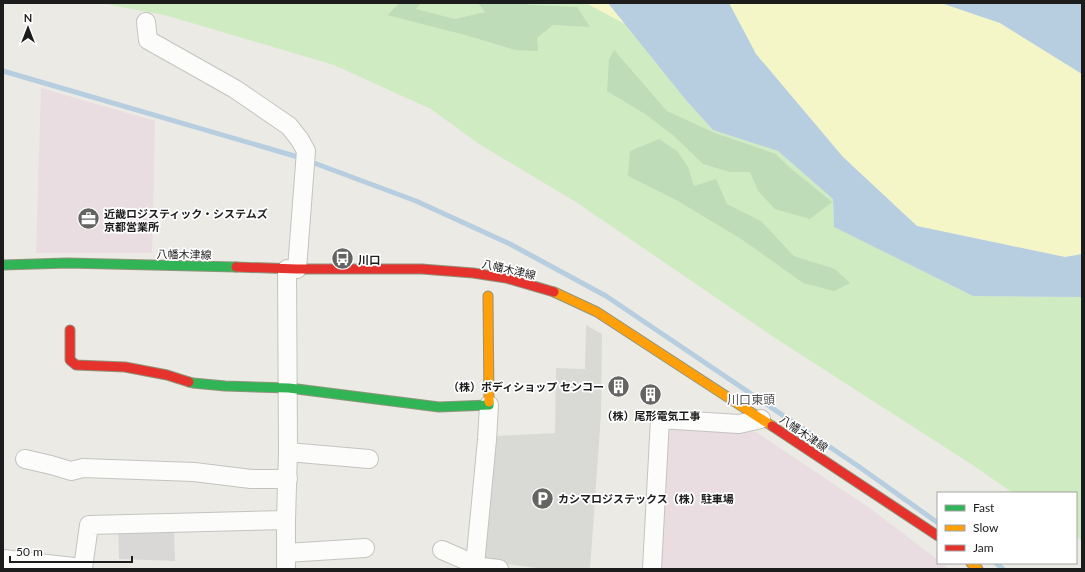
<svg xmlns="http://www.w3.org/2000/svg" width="1085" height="572" viewBox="0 0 1085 572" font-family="Lato,'Noto Sans JP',sans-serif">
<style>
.industrial{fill:#e9dde1}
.religious{fill:#d9d8d6}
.grass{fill:#ceebc1;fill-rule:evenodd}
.forest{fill:#bddcb7}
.sand{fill:#f5f6c7}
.parking{fill:#d9d9d6}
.water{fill:#b6cee0}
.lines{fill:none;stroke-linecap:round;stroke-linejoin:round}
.stream{stroke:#b6cee0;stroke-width:5}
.street-casing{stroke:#c3c3c0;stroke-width:20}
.fast-casing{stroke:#8f957c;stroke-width:11}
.slow-casing{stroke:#8f957c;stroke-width:11}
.jam-casing{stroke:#8f957c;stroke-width:11}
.street{stroke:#fcfcfb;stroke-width:18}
.fast{stroke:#30b455;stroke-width:9}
.slow{stroke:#ff9f0a;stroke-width:9}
.jam{stroke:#e5322d;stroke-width:9}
.labels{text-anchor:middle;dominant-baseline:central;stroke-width:3.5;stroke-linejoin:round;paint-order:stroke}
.poi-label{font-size:11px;font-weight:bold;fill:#1c1c1c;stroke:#fff;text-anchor:start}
.street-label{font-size:11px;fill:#1c1c1c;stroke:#fff}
.neighbourhood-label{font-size:12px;fill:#4f4f4f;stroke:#fff}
</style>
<rect width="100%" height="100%" fill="#ebeae4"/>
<g class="industrial">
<path d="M41 88 155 121 152 253H36Z"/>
<path d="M667 427 756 432 871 509 938 560V563H941L949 569H659Z"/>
</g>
<path class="religious" d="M174 526 175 561 119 559 118 527Z"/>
<g class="grass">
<path d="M100 3H399L387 14 465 35 515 50 537 38 553 25 590 27 529 5 526 3H586L625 24 685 99 713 130 778 151 833 199 834 227 973 296 1082 297V541L1076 536V493H1013L971 464 772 336 576 202 479 144 431 109 334 65 165 15ZM614 51 667 111 715 133 776 154 788 166 831 202 758 191 750 172H729L703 164 675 136 645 114ZM688 167 694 186 716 180 727 204 761 221 794 256 835 269 803 283 741 239 676 200 628 176Z"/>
<path d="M421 3H478L485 12 455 19 415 9Z"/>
</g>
<g class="forest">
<path d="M399 3H421L416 9 455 19 485 12 478 3H526L529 5 577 7 590 27 553 25 537 38 538 51 515 50 465 35 387 15Z"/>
<path d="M614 50 667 111 715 133 776 154 788 166 832 202 810 219 775 209 758 191 750 172H729L703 164 674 136 645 114 607 91 609 60Z"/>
<path d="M659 139 677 151 688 167 694 186 716 179 727 204 761 221 794 256 835 269 850 283 834 291 803 283 741 239 676 200 628 176 630 151Z"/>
</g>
<g class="sand">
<path d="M586 3H608L625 24Z"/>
<path d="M729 3H941L1000 23 1082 74V254L1065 257 917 226 843 157 756 54Z"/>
</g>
<path class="parking" d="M586 325 602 334 601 414 590 569H546L482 561 496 436 555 433 556 368 585 369Z"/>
<g class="water">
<path d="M608 3H729L756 54 843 157 917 226 1065 257 1082 254V297L973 296 834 227 833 199 778 151 713 130 685 99Z"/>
<path d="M941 3H1082V74L1000 23Z"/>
</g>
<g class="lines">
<g class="stream">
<path d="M3 71 298 157 416 201 510 244 606 296 858 466 938 523"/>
<path d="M996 563 1003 569"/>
</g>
<defs>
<g id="street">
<path d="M146 22 148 40 235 89 289 126 300 140 306 151 297 269"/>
<path d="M288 452 369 459"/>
<path d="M25 459 51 465 71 471 83 468 194 472 251 479H288"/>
<path d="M442 550 481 567 499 569"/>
<path d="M286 553 365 548"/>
<path d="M3 559 83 568 89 525 286 520"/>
<path d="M475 565 487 440 489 405"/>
<path d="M286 569V520L288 452 287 269"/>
<path d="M652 569 660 419 739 424 761 419"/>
</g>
<g id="fast">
<path d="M3 265 67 263 236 267"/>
<path d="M189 382 193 383 225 386 289 388 439 407 489 405V402"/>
</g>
<g id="slow">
<path d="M554 292 597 312 772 426"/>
<path d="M488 296 489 402"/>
<path d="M971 563 978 569"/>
</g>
<g id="jam">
<path d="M236 267 297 269H422L473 273 506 278 554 292"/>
<path d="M70 330V360L76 365 125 367 167 375 189 382"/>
<path d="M772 426 938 536"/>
</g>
</defs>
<use href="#street" class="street-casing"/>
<use href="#fast" class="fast-casing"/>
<use href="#slow" class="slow-casing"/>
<use href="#jam" class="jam-casing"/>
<use href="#street" class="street"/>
<use href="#fast" class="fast"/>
<use href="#slow" class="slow"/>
<use href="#jam" class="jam"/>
</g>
<defs>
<symbol id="office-disc" viewBox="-11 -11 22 22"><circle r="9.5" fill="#646462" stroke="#fff"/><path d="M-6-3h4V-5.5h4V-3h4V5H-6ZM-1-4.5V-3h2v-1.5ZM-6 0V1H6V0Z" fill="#fff"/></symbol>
<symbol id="bus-disc" viewBox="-11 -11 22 22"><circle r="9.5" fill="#646462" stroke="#fff"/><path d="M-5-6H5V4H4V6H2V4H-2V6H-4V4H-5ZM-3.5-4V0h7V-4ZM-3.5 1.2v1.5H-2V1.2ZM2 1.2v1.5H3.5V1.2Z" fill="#fff"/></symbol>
<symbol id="building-disc" viewBox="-11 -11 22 22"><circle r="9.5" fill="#646462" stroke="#fff"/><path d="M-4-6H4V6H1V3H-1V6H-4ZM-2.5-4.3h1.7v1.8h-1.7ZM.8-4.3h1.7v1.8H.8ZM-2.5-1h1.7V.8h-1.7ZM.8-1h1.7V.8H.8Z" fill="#fff"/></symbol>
<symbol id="parking-disc" viewBox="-11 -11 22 22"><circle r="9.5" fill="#646462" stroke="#fff"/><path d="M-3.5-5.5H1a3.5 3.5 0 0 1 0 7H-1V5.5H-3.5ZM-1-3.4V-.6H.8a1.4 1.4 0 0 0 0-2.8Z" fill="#fff"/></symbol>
</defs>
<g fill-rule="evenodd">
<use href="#office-disc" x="76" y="206" width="25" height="25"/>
<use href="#bus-disc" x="330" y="246" width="25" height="25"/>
<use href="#building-disc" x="606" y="374" width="25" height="25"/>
<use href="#building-disc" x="638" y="382" width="25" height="25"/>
<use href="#parking-disc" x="530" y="486" width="25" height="25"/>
</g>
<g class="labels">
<g class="poi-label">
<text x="104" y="213">近畿ロジスティック・システムズ<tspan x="104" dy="13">京都営業所</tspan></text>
<text x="358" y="259">川口</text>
<text x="604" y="386" text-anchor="end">（株）ボディショップ センコー</text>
<text x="651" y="415" text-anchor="middle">（株）尾形電気工事</text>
<text x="558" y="498">カシマロジステックス（株）駐車場</text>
</g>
<g class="street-label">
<text transform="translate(184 254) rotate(1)">八幡木津線</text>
<text transform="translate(509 269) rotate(13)">八幡木津線</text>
<text transform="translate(804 433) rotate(34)">八幡木津線</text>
</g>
<g class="neighbourhood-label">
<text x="751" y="399">川口東頭</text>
</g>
</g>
<rect width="1085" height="572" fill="none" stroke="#1c1c1c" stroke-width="8"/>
<rect x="937" y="492" width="140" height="72" fill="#ffffff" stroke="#a4a4a4"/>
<rect x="945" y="505" width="20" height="6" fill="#30b455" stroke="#a4a4a4"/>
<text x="973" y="512" font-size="12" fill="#1c1c1c">Fast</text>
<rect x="945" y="525" width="20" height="6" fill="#ff9f0a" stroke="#a4a4a4"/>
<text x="973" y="532" font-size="12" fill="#1c1c1c">Slow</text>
<rect x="945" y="545" width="20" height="6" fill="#e5322d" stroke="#a4a4a4"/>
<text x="973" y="552" font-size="12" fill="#1c1c1c">Jam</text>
<g transform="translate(28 28)" stroke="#ffffff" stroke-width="3" paint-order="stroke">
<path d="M0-3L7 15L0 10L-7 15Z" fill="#1c1c1c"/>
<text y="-6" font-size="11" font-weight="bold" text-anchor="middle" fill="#1c1c1c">N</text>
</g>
<path d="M10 556v6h122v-6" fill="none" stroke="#1c1c1c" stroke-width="2"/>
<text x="16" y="556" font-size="12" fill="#1c1c1c" stroke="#ffffff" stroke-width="3" paint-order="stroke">50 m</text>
</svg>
